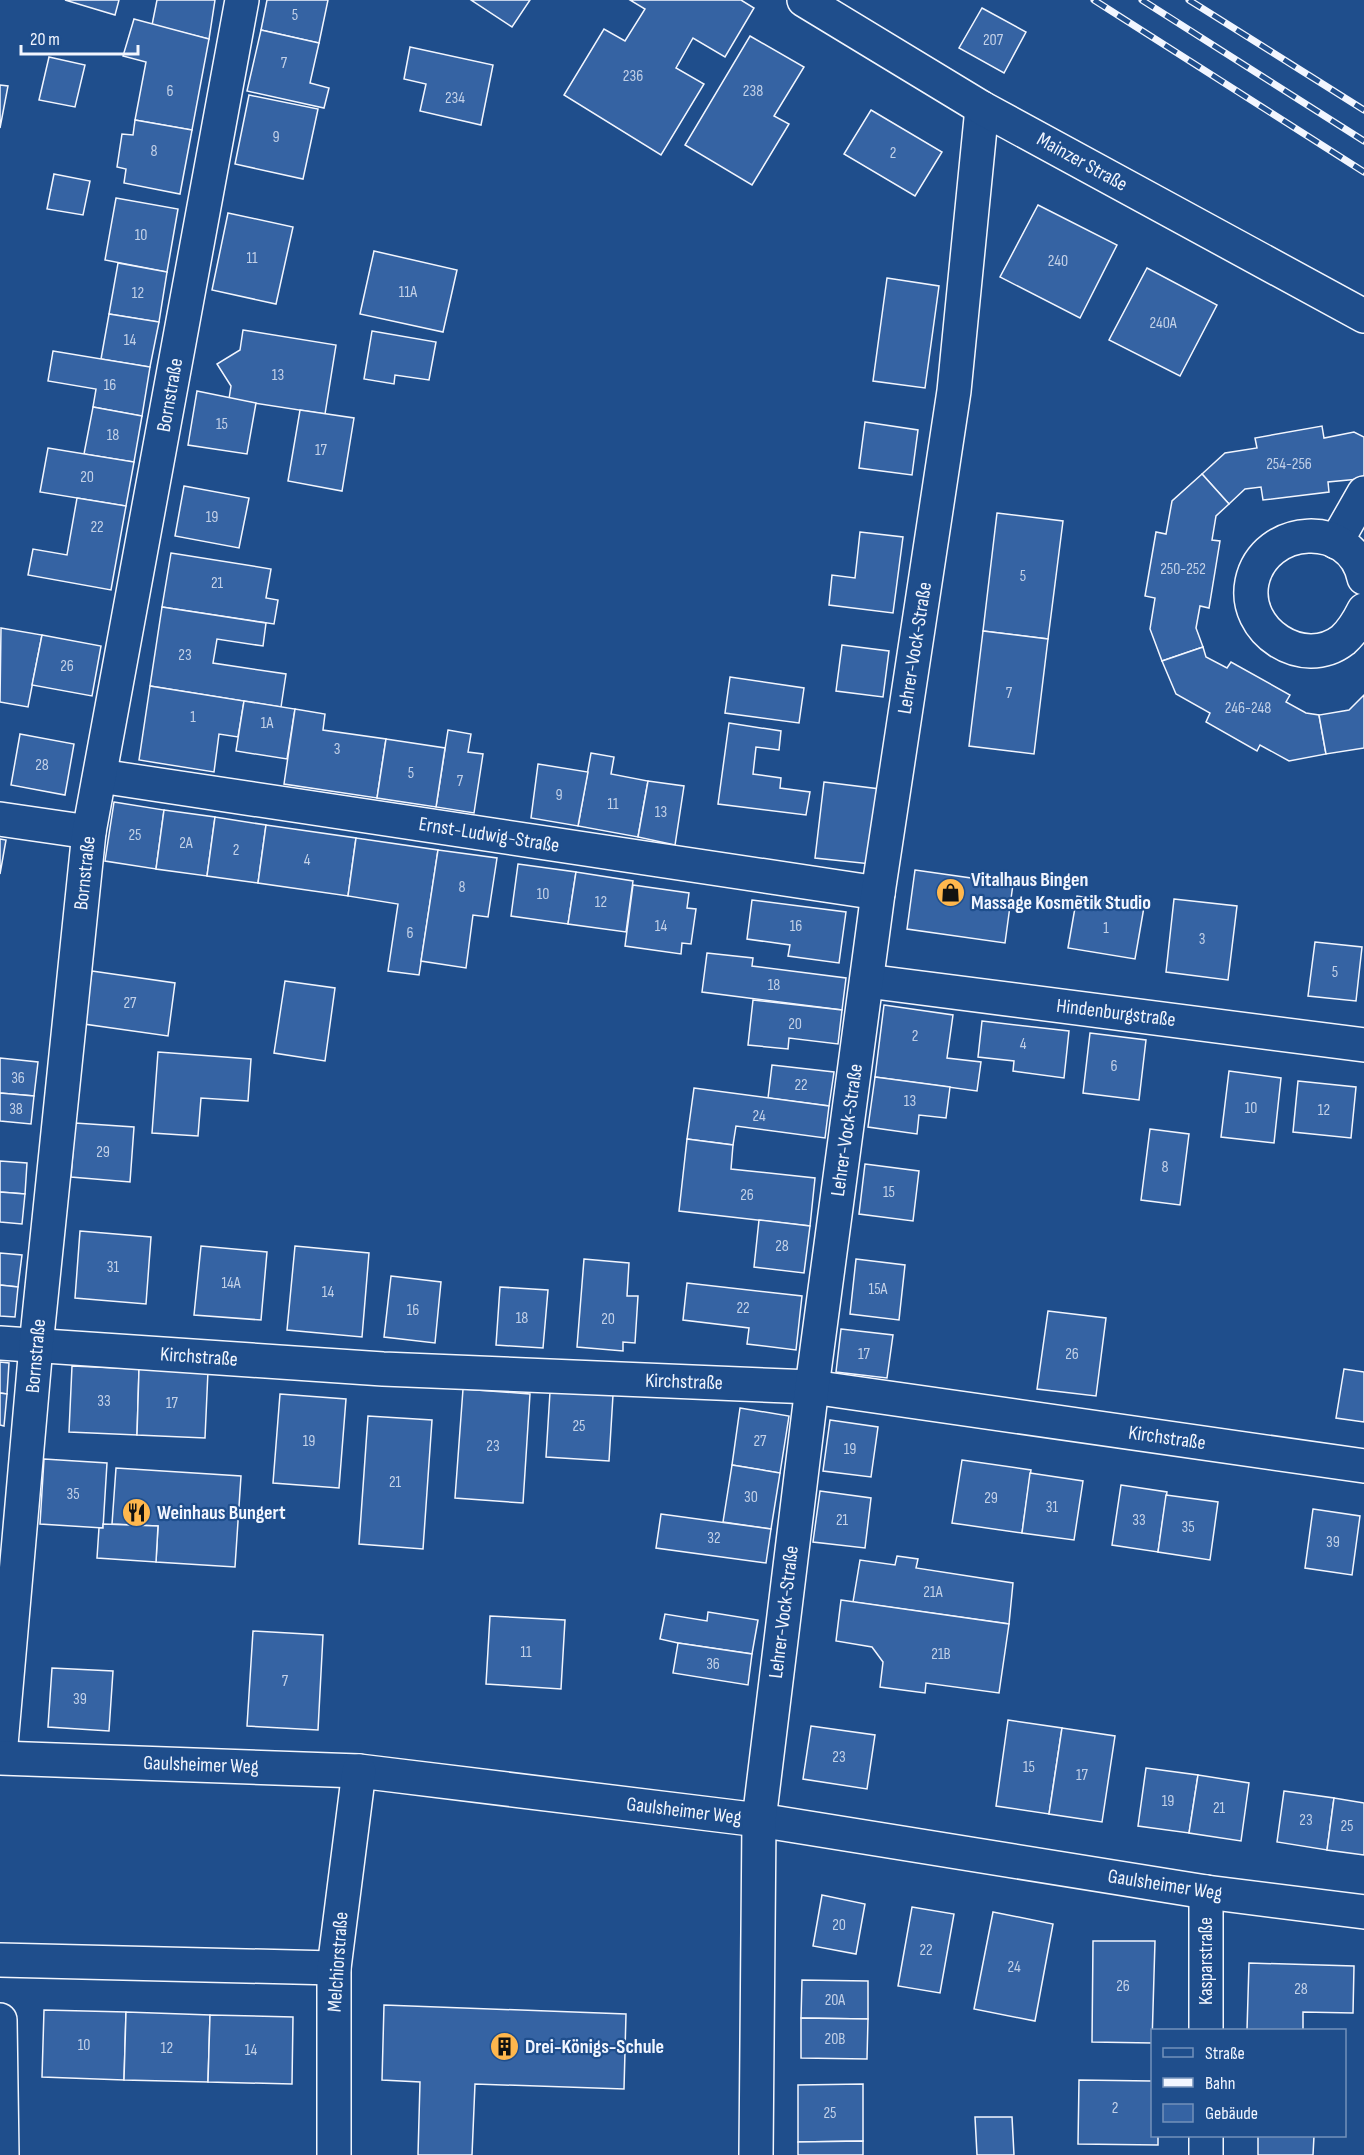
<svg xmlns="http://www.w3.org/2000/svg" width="1364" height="2155" viewBox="0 0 1364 2155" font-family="'Sofia Sans Condensed',sans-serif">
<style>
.building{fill:#3563a3;stroke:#f2f6ff;stroke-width:1.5}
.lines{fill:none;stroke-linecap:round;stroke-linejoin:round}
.minor-casing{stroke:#f2f6ff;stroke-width:36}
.major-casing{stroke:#f2f6ff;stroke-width:36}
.minor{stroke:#1f4e8c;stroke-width:33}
.major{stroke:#1f4e8c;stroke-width:33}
.rail-casing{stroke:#f2f6ff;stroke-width:7}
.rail{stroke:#1f4e8c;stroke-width:4.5;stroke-dasharray:14;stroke-linecap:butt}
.labels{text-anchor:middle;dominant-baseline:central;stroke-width:4.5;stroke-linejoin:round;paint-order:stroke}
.number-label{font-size:16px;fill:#c3d1e8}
.street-label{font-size:20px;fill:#f2f6ff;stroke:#1f4e8c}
.poi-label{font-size:20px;font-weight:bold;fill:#f2f6ff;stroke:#1f4e8c;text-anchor:start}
</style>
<rect width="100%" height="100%" fill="#1f4e8c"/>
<g class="building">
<path d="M65 0H119L115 15Z"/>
<path d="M157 0H215L209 39 152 25Z"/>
<path d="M267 0H328L319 43 261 30Z"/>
<path d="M471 0H530L512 27Z"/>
<path d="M630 0H741L754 8 725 57 693 38 676 68 704 84 661 155 564 95 604 29 625 41 645 9Z"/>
<path d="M982 8 1026 32 1004 73 959 48Z"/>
<path d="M134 19 209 39 192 130 135 120 146 62 123 56Z"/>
<path d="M261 30 319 43 310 83 329 88 324 108 247 91Z"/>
<path d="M750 36 804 67 774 116 789 124 752 185 685 145Z"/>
<path d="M410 47 493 65 481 125 420 111 426 84 404 79Z"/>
<path d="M49 57 85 65 75 107 39 100Z"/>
<path d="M0 85 8 86 0 128Z"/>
<path d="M249 95 318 109 303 179 235 164Z"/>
<path d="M871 110 942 152 915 196 844 154Z"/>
<path d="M135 120 192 130 180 194 124 183 126 169 117 167 122 134 133 135Z"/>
<path d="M54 174 90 181 83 215 47 209Z"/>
<path d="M116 198 178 209 167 272 105 260Z"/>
<path d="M1038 205 1117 245 1080 318 1000 277Z"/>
<path d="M228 213 293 227 276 304 212 290Z"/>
<path d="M374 251 457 270 443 332 360 314Z"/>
<path d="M118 263 167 272 159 322 109 314Z"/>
<path d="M1147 268 1217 305 1180 376 1109 340Z"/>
<path d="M887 278 939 286 925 388 873 381Z"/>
<path d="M109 314 159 322 150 367 101 359Z"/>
<path d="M243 330 336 345 325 414 229 399 231 386 217 364 240 350Z"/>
<path d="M372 331 436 342 429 380 395 375 394 384 364 379Z"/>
<path d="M53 351 150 367 142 416 93 407 96 389 48 381Z"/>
<path d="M197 391 256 403 247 454 188 445Z"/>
<path d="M93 407 142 416 134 462 84 454Z"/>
<path d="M300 410 354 418 342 491 288 481Z"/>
<path d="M865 422 918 430 912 475 859 468Z"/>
<path d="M1322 426 1324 438 1354 432 1364 437V481L1359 479 1328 482 1329 492 1263 500 1261 487 1245 489 1229 504 1202 474 1225 453 1257 448 1255 438Z"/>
<path d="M48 448 134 462 126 506 40 492Z"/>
<path d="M1202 474 1229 504 1216 516 1212 540 1220 541 1209 608 1200 606 1196 628 1203 647 1162 661 1150 629 1155 598 1145 596 1156 532 1166 534 1172 501Z"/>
<path d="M184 486 249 498 239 548 175 536Z"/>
<path d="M77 498 126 506 111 590 28 575 33 549 67 555Z"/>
<path d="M997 513 1063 521 1048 639 983 631Z"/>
<path d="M860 532 903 537 893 613 829 605 832 575 855 578Z"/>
<path d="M171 553 271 569 266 598 278 600 274 624 162 607Z"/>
<path d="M162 607 266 623 263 646 217 639 213 663 286 674 281 707 150 686Z"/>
<path d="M1 628 42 635 28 707 0 702Z"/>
<path d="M983 631 1048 639 1034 754 969 746Z"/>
<path d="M42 635 101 646 92 696 32 685Z"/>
<path d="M842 645 889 651 883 697 836 691Z"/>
<path d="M1203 647 1206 657 1227 668 1231 662 1290 695 1286 702 1306 713 1319 715 1326 754 1289 761 1260 745 1257 751 1206 722 1210 713 1176 694 1162 661Z"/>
<path d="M730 677 804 688 799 723 725 713Z"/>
<path d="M150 686 244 701 238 737 219 734 214 772 139 760Z"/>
<path d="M1364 695V748L1326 754 1319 715 1349 710Z"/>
<path d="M244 701 295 709 287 759 236 751Z"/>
<path d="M295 709 325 714 323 730 386 739 377 798 284 784Z"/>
<path d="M729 723 781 731 779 750 756 747 753 774 781 778 780 788 810 792 806 815 718 804Z"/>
<path d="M448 730 471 734 468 752 483 754 474 813 436 807Z"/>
<path d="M20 734 74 744 65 795 11 785Z"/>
<path d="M386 739 445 748 436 807 377 798Z"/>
<path d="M591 753 614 757 611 774 648 781 638 837 578 826Z"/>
<path d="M538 764 588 772 578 826 531 818Z"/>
<path d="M648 781 684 786 675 845 638 837Z"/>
<path d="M824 782 880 789 871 864 815 858Z"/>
<path d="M114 802 164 810 156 869 105 861Z"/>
<path d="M164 810 215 817 207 876 156 869Z"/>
<path d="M215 817 266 825 258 883 207 876Z"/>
<path d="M266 825 356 838 348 896 258 883Z"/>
<path d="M356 838 438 850 419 975 388 971 398 904 348 896Z"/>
<path d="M0 839 6 840 0 874Z"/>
<path d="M438 850 497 858 488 917 473 915 466 968 421 961Z"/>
<path d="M518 864 576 872 568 924 511 916Z"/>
<path d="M915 870 1013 884 1005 943 907 929Z"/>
<path d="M576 872 633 881 626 932 568 924Z"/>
<path d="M633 885 689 893 687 908 696 909 691 944 682 943 681 954 625 946Z"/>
<path d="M1077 896 1144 907 1135 959 1068 948Z"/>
<path d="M1174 899 1237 906 1228 980 1166 972Z"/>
<path d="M752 900 846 912 839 963 788 956 790 945 747 939Z"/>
<path d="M1315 942 1362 947 1356 1001 1308 996Z"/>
<path d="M707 953 753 958 752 966 846 978 842 1010 702 992Z"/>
<path d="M92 971 175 983 168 1036 84 1024Z"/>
<path d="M285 981 335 988 325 1061 274 1053Z"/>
<path d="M753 1000 842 1010 838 1044 789 1038 788 1049 748 1045Z"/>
<path d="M884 1005 953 1015 947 1058 981 1062 977 1091 875 1077Z"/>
<path d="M982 1021 1069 1031 1064 1078 1013 1071 1014 1061 978 1057Z"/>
<path d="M1090 1033 1146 1040 1139 1100 1083 1093Z"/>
<path d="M158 1052 251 1059 248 1101 201 1098 198 1136 152 1133Z"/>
<path d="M0 1058 38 1062 34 1096 0 1093Z"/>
<path d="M772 1065 834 1072 829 1106 768 1098Z"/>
<path d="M1229 1071 1281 1078 1274 1143 1221 1137Z"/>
<path d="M875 1077 950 1087 946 1118 919 1115 917 1134 868 1127Z"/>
<path d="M1298 1081 1356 1087 1351 1138 1293 1132Z"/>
<path d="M694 1088 829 1106 825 1138 736 1126 733 1145 687 1139Z"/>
<path d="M0 1093 34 1096 31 1124 0 1121Z"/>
<path d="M75 1123 134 1127 130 1182 71 1177Z"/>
<path d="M1150 1129 1189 1134 1180 1205 1141 1200Z"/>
<path d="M687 1139 733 1145 731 1169 815 1178 810 1226 679 1211Z"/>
<path d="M0 1161 27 1163 25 1194 0 1192Z"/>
<path d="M865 1164 919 1171 913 1221 859 1214Z"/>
<path d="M0 1192 25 1194 22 1224 0 1222Z"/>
<path d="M759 1220 810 1226 804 1273 754 1267Z"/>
<path d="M80 1231 151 1237 146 1304 75 1298Z"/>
<path d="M201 1246 267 1252 261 1320 194 1315Z"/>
<path d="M295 1246 369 1253 362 1337 287 1330Z"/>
<path d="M0 1253 22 1255 18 1287 0 1285Z"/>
<path d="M584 1259 629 1263 627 1296H638L635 1343 623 1342V1351L577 1347Z"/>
<path d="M856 1259 905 1265 899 1320 850 1314Z"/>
<path d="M391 1276 441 1282 435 1343 384 1337Z"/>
<path d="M687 1283 802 1296 796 1350 747 1344 749 1328 683 1320Z"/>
<path d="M0 1285 18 1287 15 1317 0 1316Z"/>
<path d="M500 1287 548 1290 543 1348 496 1345Z"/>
<path d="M1048 1311 1106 1318 1096 1396 1037 1389Z"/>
<path d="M841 1329 893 1335 887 1378 836 1372Z"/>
<path d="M0 1362 9 1363 7 1394 0 1393Z"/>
<path d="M72 1366 139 1369 137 1435 69 1432Z"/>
<path d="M139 1369 208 1371 205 1438 137 1435Z"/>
<path d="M1344 1369 1364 1372V1422L1336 1418Z"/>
<path d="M463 1389 530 1394 523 1503 455 1498Z"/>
<path d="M550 1392 613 1395 609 1461 546 1457Z"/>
<path d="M0 1393 7 1394 4 1426 0 1425Z"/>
<path d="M280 1394 346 1399 339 1488 273 1483Z"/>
<path d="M740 1408 789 1416 780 1473 732 1465Z"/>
<path d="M368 1416 432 1420 423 1549 359 1544Z"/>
<path d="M830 1420 878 1427 871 1477 823 1471Z"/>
<path d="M44 1459 107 1463 103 1528 40 1524Z"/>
<path d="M962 1460 1031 1470 1022 1533 952 1523Z"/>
<path d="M732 1465 780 1473 771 1529 723 1522Z"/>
<path d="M116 1468 241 1476 235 1567 156 1562 158 1526 112 1524Z"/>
<path d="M1030 1473 1083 1481 1074 1540 1022 1533Z"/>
<path d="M1121 1485 1167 1492 1158 1552 1112 1545Z"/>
<path d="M820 1491 871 1498 865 1548 813 1542Z"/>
<path d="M1166 1495 1218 1502 1210 1560 1158 1552Z"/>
<path d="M1313 1509 1360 1516 1352 1575 1305 1568Z"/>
<path d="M661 1514 771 1529 766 1563 656 1548Z"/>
<path d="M103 1524 158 1526 156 1562 97 1558 99 1528H103Z"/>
<path d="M897 1556 918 1559 916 1568 1013 1583 1009 1624 853 1602 860 1560 895 1565Z"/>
<path d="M841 1600 1009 1624 999 1693 926 1683 925 1693 880 1687 883 1662 872 1647 836 1641Z"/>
<path d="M708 1612 758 1620 752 1654 678 1643 660 1639 665 1614 707 1621Z"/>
<path d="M490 1616 565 1620 561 1689 486 1684Z"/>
<path d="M253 1631 323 1635 318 1730 247 1726Z"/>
<path d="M678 1643 752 1654 748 1685 673 1673Z"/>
<path d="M52 1668 113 1671 109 1731 48 1727Z"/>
<path d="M1008 1720 1062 1728 1049 1814 996 1806Z"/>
<path d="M811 1726 875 1735 867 1789 803 1779Z"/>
<path d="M1062 1728 1115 1736 1102 1822 1049 1814Z"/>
<path d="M1146 1768 1198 1775 1189 1833 1138 1826Z"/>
<path d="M1198 1775 1249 1783 1241 1841 1189 1833Z"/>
<path d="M1284 1791 1334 1798 1327 1850 1277 1842Z"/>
<path d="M1334 1798 1364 1803V1855L1327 1850Z"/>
<path d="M822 1895 865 1904 856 1954 813 1946Z"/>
<path d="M912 1907 954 1914 940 1993 898 1986Z"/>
<path d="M993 1912 1053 1924 1035 2021 974 2009Z"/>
<path d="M1093 1941H1155L1152 2043 1092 2042Z"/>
<path d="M1249 1963 1354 1966 1353 2013 1303 2012V2030H1247Z"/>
<path d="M802 1980 868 1981V2019L801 2018Z"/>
<path d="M384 2005 626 2014 624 2089 475 2084 472 2155H418L420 2082 382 2080Z"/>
<path d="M44 2010 126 2012 124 2080 42 2077Z"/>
<path d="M126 2012 210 2015 208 2082 124 2080Z"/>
<path d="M210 2015 293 2017 292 2084 208 2082Z"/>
<path d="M801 2018 868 2019 867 2059 801 2058Z"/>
<path d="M1079 2080 1152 2081V2136H1158V2145L1078 2144Z"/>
<path d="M863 2084V2141L798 2142V2085Z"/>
<path d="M975 2117H1012L1014 2155H977Z"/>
<path d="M1258 2136H1314L1313 2155H1258Z"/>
<path d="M863 2141V2155H798V2142Z"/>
</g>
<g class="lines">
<defs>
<g id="minor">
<path d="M1336 542 1364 493"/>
<path d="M1364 578C1352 519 1264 524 1252 582 1242 631 1303 671 1343 640 1353 631 1358 622 1364 610"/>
<path d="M100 776 878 893"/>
<path d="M0 819 89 832"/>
<path d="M867 981 1364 1045"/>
<path d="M0 1343 383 1369 812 1387 1364 1466"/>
<path d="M0 1756 36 1346 89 832 242 0"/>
<path d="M0 1758 359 1771 759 1820 1206 1892 1364 1912"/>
<path d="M0 1960 334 1968"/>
<path d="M0 2020 2 2155"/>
<path d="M1206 2030V1892"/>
<path d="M334 2155V1968L359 1771"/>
<path d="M756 2155 759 1820 812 1387 878 893 954 391 982 108"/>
<path d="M1206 2155V2136"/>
</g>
<path id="major" d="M804 0 982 108 1364 316"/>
</defs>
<use href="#minor" class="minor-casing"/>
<use href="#major" class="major-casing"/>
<use href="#minor" class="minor"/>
<use href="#major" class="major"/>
<defs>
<g id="rail">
<path d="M1094 0 1364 172"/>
<path d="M1142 0 1364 141"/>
<path d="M1189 0 1364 110"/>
</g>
</defs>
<use href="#rail" class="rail-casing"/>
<use href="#rail" class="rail"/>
</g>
<defs>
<symbol id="shop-disc" viewBox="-11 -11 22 22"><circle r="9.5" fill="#ffb74d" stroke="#1f4e8c"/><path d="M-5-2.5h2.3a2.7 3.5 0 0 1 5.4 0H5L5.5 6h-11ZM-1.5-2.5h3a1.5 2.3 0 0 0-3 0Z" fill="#111"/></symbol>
<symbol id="restaurant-disc" viewBox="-11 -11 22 22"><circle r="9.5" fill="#ffb74d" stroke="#1f4e8c"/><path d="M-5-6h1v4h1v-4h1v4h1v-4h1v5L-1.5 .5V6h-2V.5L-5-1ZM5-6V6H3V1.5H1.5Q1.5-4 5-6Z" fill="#111"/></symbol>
<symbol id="building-disc" viewBox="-11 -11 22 22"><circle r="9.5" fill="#ffb74d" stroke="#1f4e8c"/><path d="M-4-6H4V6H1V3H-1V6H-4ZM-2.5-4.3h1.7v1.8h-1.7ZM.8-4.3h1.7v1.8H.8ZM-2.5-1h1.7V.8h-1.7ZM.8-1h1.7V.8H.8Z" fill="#111"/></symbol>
</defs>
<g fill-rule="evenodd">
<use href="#shop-disc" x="934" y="876" width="33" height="33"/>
<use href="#restaurant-disc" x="120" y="1496" width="33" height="33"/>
<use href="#building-disc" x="488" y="2030" width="33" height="33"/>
</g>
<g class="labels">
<g class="number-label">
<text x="295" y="15">5</text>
<text x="993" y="40">207</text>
<text x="284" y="63">7</text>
<text x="633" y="76">236</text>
<text x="170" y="91">6</text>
<text x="753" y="91">238</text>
<text x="455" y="98">234</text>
<text x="276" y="137">9</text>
<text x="154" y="151">8</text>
<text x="893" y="153">2</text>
<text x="141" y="235">10</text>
<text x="252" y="258">11</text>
<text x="1058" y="261">240</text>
<text x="408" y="292">11A</text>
<text x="138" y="293">12</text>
<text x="1163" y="323">240A</text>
<text x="130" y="340">14</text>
<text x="278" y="375">13</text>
<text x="110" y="385">16</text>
<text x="222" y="424">15</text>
<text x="113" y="435">18</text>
<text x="321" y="450">17</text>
<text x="1289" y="464">254-256</text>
<text x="87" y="477">20</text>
<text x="212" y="517">19</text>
<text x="97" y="527">22</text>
<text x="1183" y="569">250-252</text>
<text x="1023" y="576">5</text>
<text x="217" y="583">21</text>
<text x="185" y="655">23</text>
<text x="67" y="666">26</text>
<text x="1009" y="693">7</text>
<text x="1248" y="708">246-248</text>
<text x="193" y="717">1</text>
<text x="267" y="723">1A</text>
<text x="337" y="749">3</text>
<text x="42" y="765">28</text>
<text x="411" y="773">5</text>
<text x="460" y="781">7</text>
<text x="559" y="795">9</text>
<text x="613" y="804">11</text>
<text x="661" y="812">13</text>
<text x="135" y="835">25</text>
<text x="186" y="843">2A</text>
<text x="236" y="850">2</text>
<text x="307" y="860">4</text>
<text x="462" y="887">8</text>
<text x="543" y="894">10</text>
<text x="601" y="902">12</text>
<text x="661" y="926">14</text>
<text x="796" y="926">16</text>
<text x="1106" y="928">1</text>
<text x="410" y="933">6</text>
<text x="1202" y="939">3</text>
<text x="1335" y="972">5</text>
<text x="774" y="985">18</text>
<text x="130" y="1003">27</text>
<text x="795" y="1024">20</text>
<text x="915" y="1036">2</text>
<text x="1023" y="1044">4</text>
<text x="1114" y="1066">6</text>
<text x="18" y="1078">36</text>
<text x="801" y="1085">22</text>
<text x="910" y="1101">13</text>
<text x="1251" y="1108">10</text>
<text x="16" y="1109">38</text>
<text x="1324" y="1110">12</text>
<text x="759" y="1116">24</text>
<text x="103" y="1152">29</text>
<text x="1165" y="1167">8</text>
<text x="889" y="1192">15</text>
<text x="747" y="1195">26</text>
<text x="782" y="1246">28</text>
<text x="113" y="1267">31</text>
<text x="231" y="1283">14A</text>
<text x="878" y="1289">15A</text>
<text x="328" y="1292">14</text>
<text x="743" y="1308">22</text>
<text x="413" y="1310">16</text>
<text x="522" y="1318">18</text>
<text x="608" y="1319">20</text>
<text x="864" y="1354">17</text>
<text x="1072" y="1354">26</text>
<text x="104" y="1401">33</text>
<text x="172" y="1403">17</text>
<text x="579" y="1426">25</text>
<text x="309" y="1441">19</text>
<text x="760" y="1441">27</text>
<text x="493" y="1446">23</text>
<text x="850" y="1449">19</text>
<text x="395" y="1482">21</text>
<text x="73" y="1494">35</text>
<text x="751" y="1497">30</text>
<text x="991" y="1498">29</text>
<text x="1052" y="1507">31</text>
<text x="842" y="1520">21</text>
<text x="1139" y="1520">33</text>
<text x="1188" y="1527">35</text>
<text x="714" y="1538">32</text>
<text x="1333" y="1542">39</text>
<text x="933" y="1592">21A</text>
<text x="526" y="1652">11</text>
<text x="941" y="1654">21B</text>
<text x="713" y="1664">36</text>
<text x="285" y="1681">7</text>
<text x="80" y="1699">39</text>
<text x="839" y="1757">23</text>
<text x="1029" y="1767">15</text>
<text x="1082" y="1775">17</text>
<text x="1168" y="1801">19</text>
<text x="1219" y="1808">21</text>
<text x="1306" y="1820">23</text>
<text x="1347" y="1826">25</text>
<text x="839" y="1925">20</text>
<text x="926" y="1950">22</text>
<text x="1014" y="1967">24</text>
<text x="1123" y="1986">26</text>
<text x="1301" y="1989">28</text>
<text x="835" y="2000">20A</text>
<text x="835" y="2039">20B</text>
<text x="84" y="2045">10</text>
<text x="167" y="2048">12</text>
<text x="251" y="2050">14</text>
<text x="1115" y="2108">2</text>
<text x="830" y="2113">25</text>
</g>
<g class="street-label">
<text transform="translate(1082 162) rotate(29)">Mainzer Straße</text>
<text transform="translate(170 395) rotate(-80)">Bornstraße</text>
<text transform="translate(915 648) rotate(-81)">Lehrer-Vock-Straße</text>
<text transform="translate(489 835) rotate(9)">Ernst-Ludwig-Straße</text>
<text transform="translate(85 873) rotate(-84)">Bornstraße</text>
<text transform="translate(1116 1013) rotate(7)">Hindenburgstraße</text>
<text transform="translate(847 1130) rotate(-82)">Lehrer-Vock-Straße</text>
<text transform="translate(36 1356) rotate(-85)">Bornstraße</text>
<text transform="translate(199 1357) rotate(4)">Kirchstraße</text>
<text transform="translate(684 1382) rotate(2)">Kirchstraße</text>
<text transform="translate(1167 1438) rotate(8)">Kirchstraße</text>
<text transform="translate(784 1612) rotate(-83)">Lehrer-Vock-Straße</text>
<text transform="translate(201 1765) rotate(2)">Gaulsheimer Weg</text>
<text transform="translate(684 1811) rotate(7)">Gaulsheimer Weg</text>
<text transform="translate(1165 1885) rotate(9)">Gaulsheimer Weg</text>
<text transform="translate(1206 1961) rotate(-90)">Kasparstraße</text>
<text transform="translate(338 1962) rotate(-86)">Melchiorstraße</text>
</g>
<g class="poi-label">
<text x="971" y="880">Vitalhaus Bingen<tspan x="971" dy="23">Massage Kosmetik Studio</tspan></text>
<text x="157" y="1513">Weinhaus Bungert</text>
<text x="525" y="2047">Drei-Königs-Schule</text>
</g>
</g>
<rect x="1151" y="2029" width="195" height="108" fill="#1f4e8c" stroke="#7391ba" stroke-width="1.5"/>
<rect x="1163" y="2048" width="30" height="9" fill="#1f4e8c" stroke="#7391ba" stroke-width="1.5"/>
<text x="1205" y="2059" font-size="18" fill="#f2f6ff">Straße</text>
<rect x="1163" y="2078" width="30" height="9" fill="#f2f6ff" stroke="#7391ba" stroke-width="1.5"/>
<text x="1205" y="2089" font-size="18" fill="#f2f6ff">Bahn</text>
<rect x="1163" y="2104" width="30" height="18" fill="#3563a3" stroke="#7391ba" stroke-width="1.5"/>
<text x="1205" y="2119" font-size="18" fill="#f2f6ff">Gebäude</text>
<path d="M21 45v9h117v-9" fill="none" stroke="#f2f6ff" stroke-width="3"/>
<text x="30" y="45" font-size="18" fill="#f2f6ff" stroke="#1f4e8c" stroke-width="4.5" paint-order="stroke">20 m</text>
</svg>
